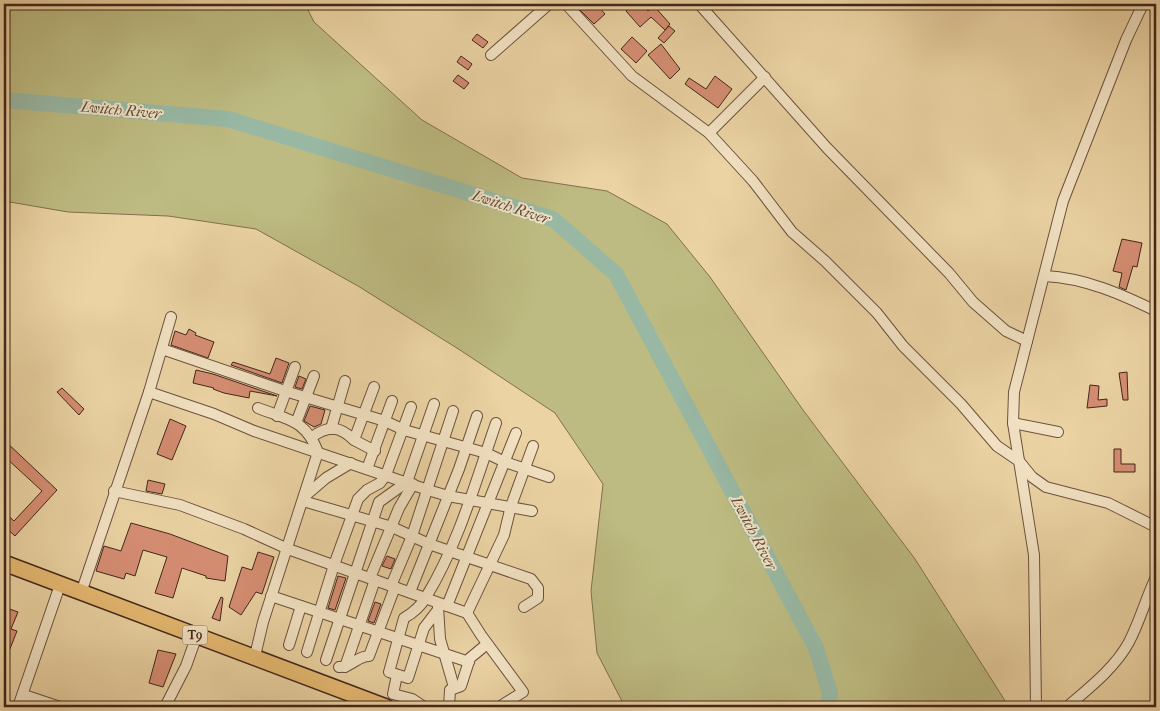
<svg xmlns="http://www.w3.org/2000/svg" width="1160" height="711" viewBox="0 0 1160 711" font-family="'IM FELL French Canon',serif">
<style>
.green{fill:#bdbb81;stroke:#80704e}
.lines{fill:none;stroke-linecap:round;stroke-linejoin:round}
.river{stroke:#98b8a4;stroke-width:16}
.building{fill:#d68e73;stroke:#42261c}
.minor-casing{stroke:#6c513e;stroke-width:12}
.highway-casing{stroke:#42261c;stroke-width:18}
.minor{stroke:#f2e2c3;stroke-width:10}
.highway{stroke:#e6ba72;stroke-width:15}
.labels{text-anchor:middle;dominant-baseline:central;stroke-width:4;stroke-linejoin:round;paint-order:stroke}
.shield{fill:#f2e2c3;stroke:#775e4e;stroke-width:1}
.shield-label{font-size:12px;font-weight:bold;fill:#42261c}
.water-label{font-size:15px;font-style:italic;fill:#584a3e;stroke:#f2e2c3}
</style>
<rect width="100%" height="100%" fill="#ebd3a3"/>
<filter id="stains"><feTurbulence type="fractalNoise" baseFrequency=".004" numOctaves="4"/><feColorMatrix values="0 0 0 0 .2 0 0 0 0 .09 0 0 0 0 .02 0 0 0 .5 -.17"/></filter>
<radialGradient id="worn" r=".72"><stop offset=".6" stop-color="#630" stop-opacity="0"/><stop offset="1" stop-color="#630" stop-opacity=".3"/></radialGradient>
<path class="green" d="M4 4H305L314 22 422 120 522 178 607 191 667 224 710 277 803 410 915 559 1009 707H625L597 653 591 591 603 484 555 413 460 350 358 286 256 229 168 216 68 212 4 201Z"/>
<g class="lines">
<path class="river" d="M4 100 228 119 553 219 616 274 816 648 830 693 828 707"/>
</g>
<g class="building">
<path d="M587 4H596L605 14 594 24 580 10Z"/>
<path d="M634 4H641L648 11 654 6 670 24 665 30 651 17 640 27 626 11Z"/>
<path d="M669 26 675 31 664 43 658 38Z"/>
<path d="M477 34 488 42 483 48 472 40Z"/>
<path d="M632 37 647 51 636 63 621 49Z"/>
<path d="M661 44 680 69 670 79 648 55Z"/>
<path d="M461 56 472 64 468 70 457 62Z"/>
<path d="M458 75 469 83 464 89 453 81Z"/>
<path d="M715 76 732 89 718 108 685 84 689 78 706 89Z"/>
<path d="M1122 239 1142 243 1137 267 1133 266 1126 290 1119 287 1122 273 1113 271Z"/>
<path d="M189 329 196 333 195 335 214 342 208 358 171 345 175 331 186 335Z"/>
<path d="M276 358 289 363 282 383 231 365 233 362 270 374Z"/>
<path d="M196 370 213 374 277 396 250 391 249 398 224 393 213 389 214 388 193 383Z"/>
<path d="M1127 372 1128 400H1123L1119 373Z"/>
<path d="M299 376 306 379 302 389 295 387Z"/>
<path d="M1090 385 1099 386 1098 400 1107 399V406L1087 408Z"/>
<path d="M62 388 84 409 79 415 57 392Z"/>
<path d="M310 406 325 410 321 424 314 427 304 421Z"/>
<path d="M170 419 186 426 172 460 157 454Z"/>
<path d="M4 440 57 490 15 536 4 526V512L14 521 42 491 4 456Z"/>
<path d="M1114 449H1121V464H1135V472H1114Z"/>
<path d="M148 480 165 484 162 494 146 491Z"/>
<path d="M131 523 170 534 228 556 225 581 206 578V576L182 568 173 598 155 593 167 557 143 550 135 576 126 573 124 579 96 571 104 546 121 551Z"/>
<path d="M258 552 274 557 262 594 256 592 241 615 229 607 242 567 252 570Z"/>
<path d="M387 556 395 559 391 569 382 566Z"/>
<path d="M338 576 346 578 335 610 328 608Z"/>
<path d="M221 597 223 598 220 621 212 618Z"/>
<path d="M375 602 381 604 374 623 368 621Z"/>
<path d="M4 607 18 612 11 629 17 631 4 664Z"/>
<path d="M158 650 176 654 163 687 149 683Z"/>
</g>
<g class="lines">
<defs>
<g id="minor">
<path d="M566 4 632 76 709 133 753 181 792 232 825 261 877 313 903 346 961 404 997 446 1019 461 1032 477 1046 487 1108 503 1156 527"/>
<path d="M699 4 827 148 949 273 973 302 1006 331 1027 341"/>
<path d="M491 55 549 4"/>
<path d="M709 133 765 77"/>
<path d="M1045 276C1085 278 1121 294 1156 311"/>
<path d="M162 349 285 391 385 421 404 430 486 453 505 462 549 477"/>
<path d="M374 387 354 440 375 451"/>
<path d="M149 392 214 414 254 431 428 490 448 496 532 511"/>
<path d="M277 416 295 367"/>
<path d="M296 423 314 376"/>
<path d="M1013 423 1058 432"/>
<path d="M331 429 345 381"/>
<path d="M312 437C328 425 340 426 354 440"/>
<path d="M367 469 392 401"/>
<path d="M114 491 180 505 244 529 288 549 467 613 481 635 523 692 499 707"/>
<path d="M305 496 326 478 351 463"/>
<path d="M303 501 392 527 429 544 531 579 538 588V598L524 607"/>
<path d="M370 578 399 508 413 484"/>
<path d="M391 586 412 536 453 411"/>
<path d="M410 592 459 469 477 416"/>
<path d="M81 593 149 392 171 317"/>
<path d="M271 596 469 662"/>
<path d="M438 606 440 639 454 687"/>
<path d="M447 606 516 433"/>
<path d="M437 611 424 628 408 678 389 672 404 618C413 613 421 606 426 597 458 545 476 481 496 423"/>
<path d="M467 613 504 535 511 506 533 446"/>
<path d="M289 645 301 606"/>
<path d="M307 652 334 565 358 499 367 490 380 483 386 475 411 407"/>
<path d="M255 656 263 622 318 452C305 419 288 420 258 408"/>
<path d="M326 660 379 502 407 482 434 404"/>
<path d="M339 667C351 668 357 656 369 656L395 587"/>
<path d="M345 667 375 580"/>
<path d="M397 675 393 694 412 699 424 707"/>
<path d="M24 695 60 707"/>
<path d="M18 707 60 585"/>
<path d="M165 707 186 666 197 635"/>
<path d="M449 707 450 690 461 686 470 658 487 644"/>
<path d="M1036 707 1034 555 1013 423 1014 392 1063 201 1126 40 1143 4"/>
<path d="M1067 707C1089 688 1115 668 1129 642 1140 621 1146 598 1156 577"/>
</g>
<path id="highway" d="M4 563 386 707"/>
</defs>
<use href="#minor" class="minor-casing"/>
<use href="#highway" class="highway-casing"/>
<use href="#minor" class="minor"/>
<use href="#highway" class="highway"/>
</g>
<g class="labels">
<rect class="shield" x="182.5" y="625.5" width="25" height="19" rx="4"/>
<g class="shield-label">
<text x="195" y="635">T9</text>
</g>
<g class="water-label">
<text transform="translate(121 110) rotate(5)">Lwitch River</text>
<text transform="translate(511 207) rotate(18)">Lwitch River</text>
<text transform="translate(754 533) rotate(62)">Lwitch River</text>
</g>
</g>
<rect width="1160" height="711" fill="none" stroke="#ebd3a3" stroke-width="20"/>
<rect x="5" y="5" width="1150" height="701" fill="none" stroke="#42261c" stroke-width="2.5"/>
<rect x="10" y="10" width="1140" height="691" fill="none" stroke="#42261c"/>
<rect width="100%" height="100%" filter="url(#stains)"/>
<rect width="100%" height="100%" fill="url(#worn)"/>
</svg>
